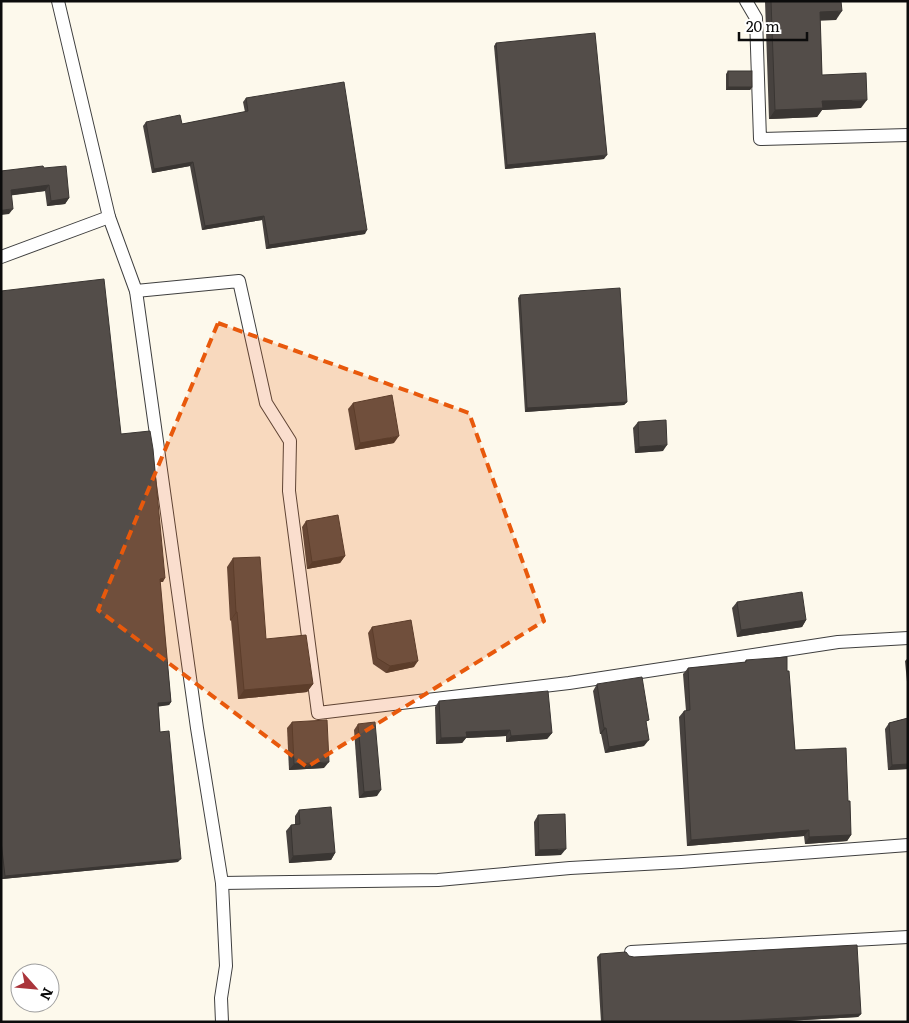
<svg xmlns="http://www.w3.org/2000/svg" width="909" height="1023" viewBox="0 0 909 1023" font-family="Literata,serif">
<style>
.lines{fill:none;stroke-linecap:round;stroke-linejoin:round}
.service-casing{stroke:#3f3f3f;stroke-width:14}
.service{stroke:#fff;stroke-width:12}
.wall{fill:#47423f}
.shaded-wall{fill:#3a3633}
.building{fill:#534d49;stroke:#3a3633}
.marked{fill:#e8590c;fill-opacity:0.2;stroke:#e8590c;stroke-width:4;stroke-dasharray:10 6;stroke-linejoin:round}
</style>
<rect width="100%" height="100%" fill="#fdf9ec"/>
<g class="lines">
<defs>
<g id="service">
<path d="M746 1 756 18 760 139 908 135"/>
<path d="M109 217 136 291 197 728 222 883 226 966 221 998 222 1022"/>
<path d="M1 257 109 217 58 1"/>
<path d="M136 291 239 281 266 403 290 441 289 491 318 713 569 683 838 642 908 638"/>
<path d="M222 883 438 880 570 868 681 862 908 845"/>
<path d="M631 952 908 937"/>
</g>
</defs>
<use href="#service" class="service-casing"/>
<use href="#service" class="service"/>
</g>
<g class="wall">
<path d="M765 1H841L836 20H820L822 75 861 108 822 110 817 117 769 119Z"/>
<path d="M496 43 604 159 505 169 494 46Z"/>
<path d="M728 71 752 87 750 90H726V74Z"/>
<path d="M246 98 365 234 266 249 262 220 202 230 190 166 152 173 143 126 146 122 182 124 245 112 243 102Z"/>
<path d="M44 168 69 198 65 204 47 206 45 191 11 195 9 214 1 171Z"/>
<path d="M1 291 121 434 163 582H160L171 702 169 705 158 706 160 732 178 862 2 879 1 869Z"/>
<path d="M520 295 627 402 624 405 525 412 518 298Z"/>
<path d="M353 403 394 443 355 450 348 409Z"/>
<path d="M638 422 663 451 635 453 633 428Z"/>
<path d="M306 521 345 556 340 563 307 569 302 527Z"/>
<path d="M233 558 266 639 313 684 307 692 238 699 231 620 230 621 227 567Z"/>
<path d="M737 602 806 620 802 627 737 637 732 608Z"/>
<path d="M372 627 414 667 386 673 373 664 368 633Z"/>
<path d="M908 658V692L905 661Z"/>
<path d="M746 660 787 671 795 750 848 801 851 835 847 841 805 844 804 836 687 846 679 717 684 711H686L683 674 688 668 744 663Z"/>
<path d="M597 684 646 724 644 746 605 753 601 734H600L593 691Z"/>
<path d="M439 701 552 733 547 739 506 742V736L466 738 462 743 436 744 435 707Z"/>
<path d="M908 718V769L888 770 885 729 889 723Z"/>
<path d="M292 722 324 768 289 770 287 728Z"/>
<path d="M358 724 377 796 359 798 354 730Z"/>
<path d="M299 810 335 853 331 860 289 863 286 831 291 825H295V816Z"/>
<path d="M538 815 561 855 535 856 534 822Z"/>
<path d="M600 954 629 956 861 1014 858 1017 768 1022H601L597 957Z"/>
</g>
<g class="shaded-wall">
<path d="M842 11 836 20 814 21 820 12Z"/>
<path d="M728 87H752L750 90H726Z"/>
<path d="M867 100 861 108 822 110 817 117 769 119 775 110 822 101Z"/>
<path d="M607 155 604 159 505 169 507 165Z"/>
<path d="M193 162 190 166 152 173 154 169Z"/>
<path d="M49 185 45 191 7 196 11 190Z"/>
<path d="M69 198 65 204 47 206 51 201Z"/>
<path d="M13 209 9 214 1 215V210Z"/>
<path d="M264 216 262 220 202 230 205 226Z"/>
<path d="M367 230 365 234 266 249 269 245Z"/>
<path d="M627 402 624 405 525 412 527 408Z"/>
<path d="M399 436 394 443 355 450 360 443Z"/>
<path d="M667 445 663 451 635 453 639 447Z"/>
<path d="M345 556 340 563 307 569 312 562Z"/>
<path d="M165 578 163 582H157L160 579Z"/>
<path d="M236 612H237L231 620 230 621Z"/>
<path d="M806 620 802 627 737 637 741 630Z"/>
<path d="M418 661 414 667 386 673 390 666Z"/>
<path d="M313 684 307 692 238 699 244 690Z"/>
<path d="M171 702 169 705 156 707 158 703Z"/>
<path d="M604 728H606L601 734H600Z"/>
<path d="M510 730 506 736 466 738 462 743 436 744 441 738 466 732Z"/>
<path d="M552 733 547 739 506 742 511 736Z"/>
<path d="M649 740 644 746 605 753 609 747Z"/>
<path d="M329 762 324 768 289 770 294 764Z"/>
<path d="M908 764V769L888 770 892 765Z"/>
<path d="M381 790 377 796 359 798 364 792Z"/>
<path d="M809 830 804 836 687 846 691 840Z"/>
<path d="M851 835 847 841 805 844 809 837Z"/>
<path d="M566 849 561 855 535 856 539 850Z"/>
<path d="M335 853 331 860 289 863 293 856Z"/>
<path d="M181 859 178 862 2 879 5 876Z"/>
<path d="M861 1014 858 1017 768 1022H713Z"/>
</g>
<g class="building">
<path d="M771 1H841L842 11 820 12 822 75 866 73 867 100 822 101 823 108 775 110Z"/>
<path d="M595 33 607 155 507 165 496 43Z"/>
<rect x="728" y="71" width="24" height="16"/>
<path d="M344 82 367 230 269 245 264 216 205 226 193 162 154 169 146 122 180 115 182 124 248 111 246 98Z"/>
<path d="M43 166 44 168 66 166 69 198 51 201 49 185 11 190 13 209 1 210V171Z"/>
<path d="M104 279 121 434 150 431 153 449 165 578 160 579 171 702 158 703 160 732 169 731 181 859 5 876 1 841V291Z"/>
<path d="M620 288 627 402 527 408 520 295Z"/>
<path d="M392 395 399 436 360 443 353 403Z"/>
<path d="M666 420 667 445 639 447 638 422Z"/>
<path d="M338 515 345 556 312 562 306 521Z"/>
<path d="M260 557 266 639 306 635 313 684 244 690 237 612H236L233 558Z"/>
<path d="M802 592 806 620 741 630 737 602Z"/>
<path d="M411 620 418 661 390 666 377 658 372 627Z"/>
<path d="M787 657V671H789L795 750 846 748 848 801H850L851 835 809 837V830L691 840 684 711 690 710 688 668 746 662V660Z"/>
<path d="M642 677 649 720 646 721 649 740 609 747 606 728H604L597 684Z"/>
<path d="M548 691 552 733 511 736 510 730 466 732 467 737 441 738 439 701Z"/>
<path d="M908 718V764L892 765 889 723Z"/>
<path d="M327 720 329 762 294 764 292 722Z"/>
<path d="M375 722 381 790 364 792 358 724Z"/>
<path d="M331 807 335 853 293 856 291 825 300 824 299 810Z"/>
<path d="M565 814 566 849 539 850 538 815Z"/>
<path d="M857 945 861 1014 713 1022H603L600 954 626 952 629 956 634 957Z"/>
</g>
<path class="marked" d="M218 323 469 413 544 621 307 767 98 610Z"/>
<rect width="909" height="1023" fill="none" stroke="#0c0c0c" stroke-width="5"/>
<g transform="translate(35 988) rotate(117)"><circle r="24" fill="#ffffff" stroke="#9e9e9e"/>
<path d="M0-4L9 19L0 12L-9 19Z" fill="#aa353b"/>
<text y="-8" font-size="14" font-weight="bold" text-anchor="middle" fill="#0c0c0c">N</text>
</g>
<path d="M739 32v8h68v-8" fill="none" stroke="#0c0c0c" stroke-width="2.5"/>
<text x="746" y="32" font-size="15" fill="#0c0c0c" stroke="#ffffff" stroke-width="4" paint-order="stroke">20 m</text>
</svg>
